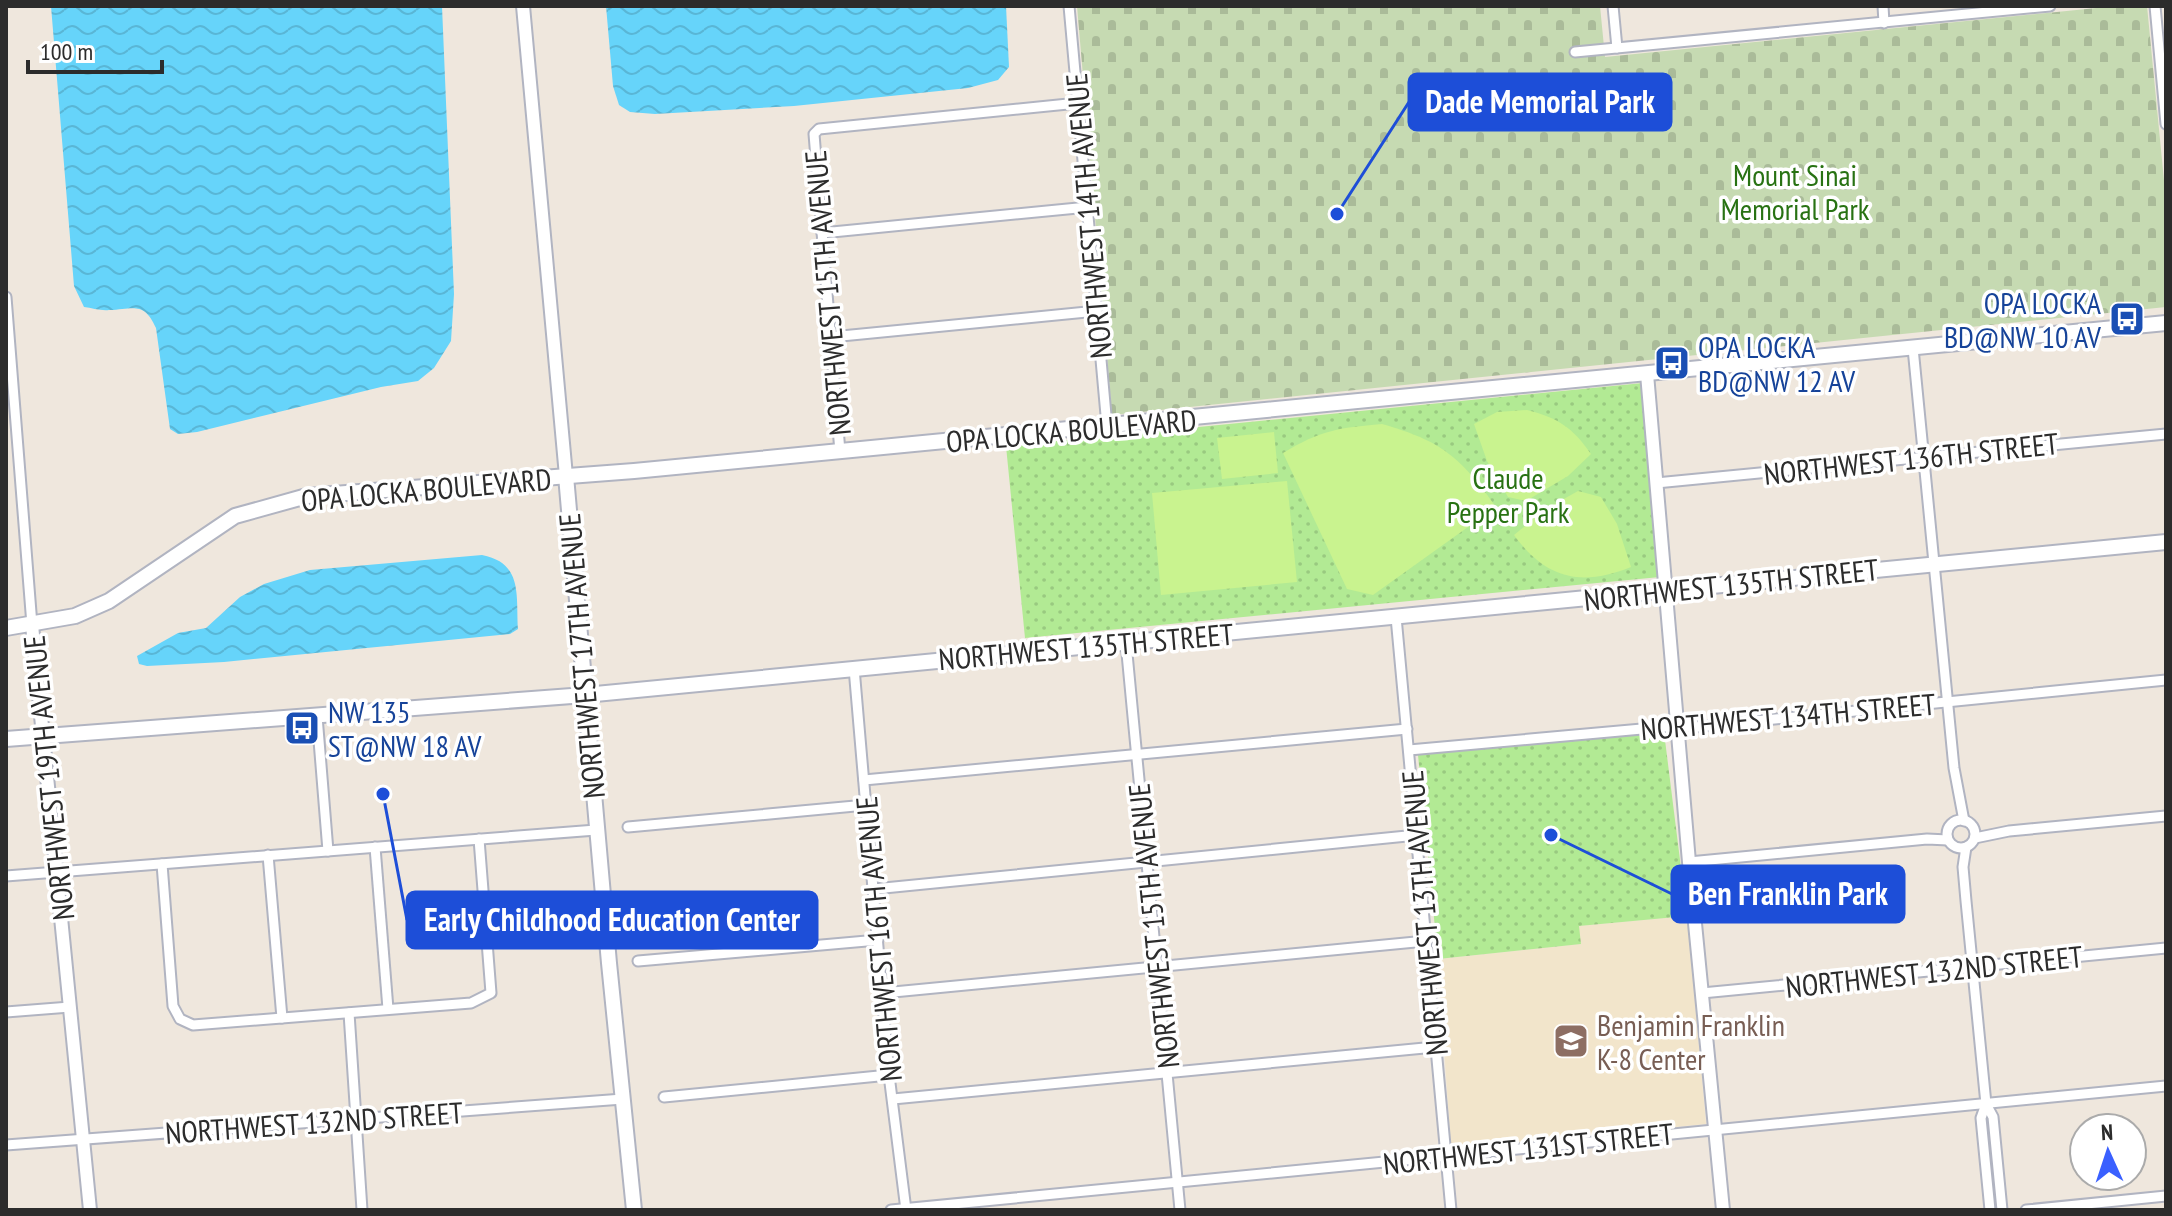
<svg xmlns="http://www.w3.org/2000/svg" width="2172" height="1216" viewBox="0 0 2172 1216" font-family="'PT Sans Narrow',sans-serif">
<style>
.education{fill:#f2e5cb}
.grass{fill:url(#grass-dots)}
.cemetery{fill:url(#cemetery-stones)}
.pitch{fill:#c9f38f}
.water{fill:url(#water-waves)}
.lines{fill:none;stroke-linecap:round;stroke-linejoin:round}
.minor-casing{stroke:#b1b4c1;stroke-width:13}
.tertiary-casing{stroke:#b1b4c1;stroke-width:16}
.secondary-casing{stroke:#b1b4c1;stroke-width:18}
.minor{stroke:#fff;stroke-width:9}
.tertiary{stroke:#fff;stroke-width:12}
.secondary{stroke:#fff;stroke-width:14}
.labels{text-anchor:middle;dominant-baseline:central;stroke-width:7;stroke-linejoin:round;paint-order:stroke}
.park-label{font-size:30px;fill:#287213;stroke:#fff}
.street-label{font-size:30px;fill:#2c2c2c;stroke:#fff}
.transit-label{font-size:30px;fill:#164399;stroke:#fff;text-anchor:start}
.education-label{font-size:30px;fill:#785e54;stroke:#fff;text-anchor:start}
.leader{fill:none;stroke:#1d4ed8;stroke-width:3}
.callout-dot{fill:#1d4ed8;stroke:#fff;stroke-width:3}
.callout{fill:#1d4ed8;stroke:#1d4ed8;stroke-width:3}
.callout-label{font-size:32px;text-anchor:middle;font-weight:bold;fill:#fff}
</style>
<defs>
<pattern id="grass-dots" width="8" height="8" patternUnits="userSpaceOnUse" patternTransform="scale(2)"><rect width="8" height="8" fill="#b2ea94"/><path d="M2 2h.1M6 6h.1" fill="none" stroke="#99c980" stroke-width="1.8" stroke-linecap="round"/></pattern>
<pattern id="cemetery-stones" width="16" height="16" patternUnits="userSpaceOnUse" patternTransform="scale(2)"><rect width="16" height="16" fill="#c6dab2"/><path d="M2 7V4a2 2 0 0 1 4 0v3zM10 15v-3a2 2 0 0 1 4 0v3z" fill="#ab9"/></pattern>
<pattern id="water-waves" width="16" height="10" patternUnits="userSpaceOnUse" patternTransform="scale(2)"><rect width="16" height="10" fill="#66d4fa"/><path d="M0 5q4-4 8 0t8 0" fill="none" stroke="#59b6d6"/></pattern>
</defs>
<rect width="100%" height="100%" fill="#efe7dd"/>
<path class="education" d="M1687 916 1706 1124 1451 1148 1438 959 1580 944 1578 926Z"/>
<g class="grass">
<path d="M1643 383 1660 577 1025 638 1006 446Z"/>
<path d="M1664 732 1687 916 1579 926 1581 944 1438 959 1418 755Z"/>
</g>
<path class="cemetery" d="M1077 6H1600L1605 57 2116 6H2147L2166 201V307L1112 415Z"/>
<g class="pitch">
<path d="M1527 410C1558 418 1572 427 1591 454L1568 476 1526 501 1508 497 1487 461 1474 424 1497 412Z"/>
<path d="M1382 424C1442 441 1460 457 1496 507L1373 595 1347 589 1283 453C1321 430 1338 428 1382 424Z"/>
<path d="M1274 432 1278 473 1222 479 1217 438Z"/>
<path d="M1287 481 1297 582 1161 595 1152 493Z"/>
<path d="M1578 491 1601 497 1617 524 1631 567C1581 587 1546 579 1514 535L1546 509Z"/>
</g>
<g class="water">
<path d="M51 6H442L454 294 451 341 434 368 418 381 381 387 197 432 178 434 170 429 156 328C144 301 134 309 109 310 101 311 92 308 84 307L74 286Z"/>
<path d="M606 6H1006L1009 67 998 80 968 88 794 106 655 114 630 112 619 105 613 86Z"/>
<path d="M482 555C523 563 516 595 518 629L510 634 224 662 147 666 139 664 137 656 178 633 206 628 240 597 264 584 310 570Z"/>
</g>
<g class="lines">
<defs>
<g id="minor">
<path d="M1069 6 1107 426"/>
<path d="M1613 6 1617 48"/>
<path d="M1883 6 1884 23"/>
<path d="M2155 6 2166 124"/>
<path d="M1575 52 2050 6"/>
<path d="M822 233 1088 207"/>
<path d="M6 297 32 625"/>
<path d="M831 337 1097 311"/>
<path d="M1913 348 1954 768 1964 821"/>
<path d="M840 452 814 134 819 129 1078 103"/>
<path d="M1656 483 2166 434"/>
<path d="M1396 617 1451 1210"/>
<path d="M1126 643 1180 1210"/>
<path d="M854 668 889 1075 906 1210"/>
<path d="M317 716 328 851"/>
<path d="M1409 750 1664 727H1695L2166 680"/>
<path d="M864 780 1407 729"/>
<circle cx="1961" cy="834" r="14"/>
<path d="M628 827 866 805"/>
<path d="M1975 838 2009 831 2166 816"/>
<path d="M375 847 388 1009"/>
<path d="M1966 847 1963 867 1966 901 1986 1104 1993 1117 2002 1210"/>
<path d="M268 855 282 1018"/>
<path d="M1689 862 1927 839 1948 840"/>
<path d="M162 864 173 1006 180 1019 193 1025 471 1003 491 993 479 839"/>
<path d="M6 876 596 830"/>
<path d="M874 889 1417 835"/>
<path d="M638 961 878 940"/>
<path d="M883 993 1426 941"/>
<path d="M1702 993 2166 948"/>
<path d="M6 1012 70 1007"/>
<path d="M349 1013 362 1210"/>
<path d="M664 1097 889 1075"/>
<path d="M893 1099 1435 1047"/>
<path d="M1986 1104 1981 1118 1990 1210"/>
<path d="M6 1145 623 1099"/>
<path d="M891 1210 2166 1086"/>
<path d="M2026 1210 2166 1196"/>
</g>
<g id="tertiary">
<path d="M523 6 566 476"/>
<path d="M1647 374 1689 862 1723 1210"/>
<path d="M32 625 90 1210"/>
</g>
<g id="secondary">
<path d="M566 476 609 963 634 1210"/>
<path d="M6 628 75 616 109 601 235 516 307 496 634 471 2166 323"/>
<path d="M6 739 585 695 2166 542"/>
</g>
</defs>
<use href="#minor" class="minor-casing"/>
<use href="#tertiary" class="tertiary-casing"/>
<use href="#secondary" class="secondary-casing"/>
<use href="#minor" class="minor"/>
<use href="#tertiary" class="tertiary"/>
<use href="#secondary" class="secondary"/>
</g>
<defs>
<symbol id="bus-square" viewBox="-11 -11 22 22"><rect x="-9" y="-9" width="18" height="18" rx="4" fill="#1a4fb4" stroke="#fff"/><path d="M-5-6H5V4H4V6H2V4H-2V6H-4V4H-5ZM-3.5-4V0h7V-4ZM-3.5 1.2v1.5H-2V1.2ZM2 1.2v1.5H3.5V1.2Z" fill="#fff"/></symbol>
<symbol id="school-square" viewBox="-11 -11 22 22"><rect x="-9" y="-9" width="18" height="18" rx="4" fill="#8d6e63" stroke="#fff"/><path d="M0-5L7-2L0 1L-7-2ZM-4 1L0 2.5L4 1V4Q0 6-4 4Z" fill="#fff"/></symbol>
</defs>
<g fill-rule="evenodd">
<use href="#bus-square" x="2107" y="299" width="40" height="40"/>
<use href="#bus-square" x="1652" y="343" width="40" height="40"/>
<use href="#bus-square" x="282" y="708" width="40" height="40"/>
<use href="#school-square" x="1551" y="1021" width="40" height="40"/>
</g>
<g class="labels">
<g class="park-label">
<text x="1795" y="174">Mount Sinai<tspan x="1795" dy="34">Memorial Park</tspan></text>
<text x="1508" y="477">Claude<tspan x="1508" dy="34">Pepper Park</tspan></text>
</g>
<g class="street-label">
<text transform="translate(1088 216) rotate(-95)">NORTHWEST 14TH AVENUE</text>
<text transform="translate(827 293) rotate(-95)">NORTHWEST 15TH AVENUE</text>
<text transform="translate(1071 430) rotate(-5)">OPA LOCKA BOULEVARD</text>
<text transform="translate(1911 458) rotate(-6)">NORTHWEST 136TH STREET</text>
<text transform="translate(426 489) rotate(-5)">OPA LOCKA BOULEVARD</text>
<text transform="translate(1731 584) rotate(-6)">NORTHWEST 135TH STREET</text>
<text transform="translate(1086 646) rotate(-5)">NORTHWEST 135TH STREET</text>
<text transform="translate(581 656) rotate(-95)">NORTHWEST 17TH AVENUE</text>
<text transform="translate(1788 716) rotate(-5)">NORTHWEST 134TH STREET</text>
<text transform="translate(48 778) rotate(-96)">NORTHWEST 19TH AVENUE</text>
<text transform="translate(1424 913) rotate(-95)">NORTHWEST 13TH AVENUE</text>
<text transform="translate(1153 926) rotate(-96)">NORTHWEST 15TH AVENUE</text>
<text transform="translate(878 939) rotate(-95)">NORTHWEST 16TH AVENUE</text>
<text transform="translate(1934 971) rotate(-6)">NORTHWEST 132ND STREET</text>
<text transform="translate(314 1122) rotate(-4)">NORTHWEST 132ND STREET</text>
<text transform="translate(1528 1148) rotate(-6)">NORTHWEST 131ST STREET</text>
</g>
<g class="transit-label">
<text x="2101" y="302" text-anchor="end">OPA LOCKA<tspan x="2101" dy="34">BD@NW 10 AV</tspan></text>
<text x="1698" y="346">OPA LOCKA<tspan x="1698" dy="34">BD@NW 12 AV</tspan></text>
<text x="328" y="711">NW 135<tspan x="328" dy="34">ST@NW 18 AV</tspan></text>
</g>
<g class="education-label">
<text x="1597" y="1024">Benjamin Franklin<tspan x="1597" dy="34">K-8 Center</tspan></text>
</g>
</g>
<path class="leader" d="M1337 214L1409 102M1551 835L1672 894M383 794L407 920"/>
<g class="callout-dot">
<circle cx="1337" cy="214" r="8"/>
<circle cx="1551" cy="835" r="8"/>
<circle cx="383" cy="794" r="8"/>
</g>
<g class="callout">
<rect x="1409" y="74" width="262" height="56" rx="8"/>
<rect x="1672" y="866" width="232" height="56" rx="8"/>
<rect x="407" y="892" width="410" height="56" rx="8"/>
</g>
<g class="callout-label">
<text x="1540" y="113">Dade Memorial Park</text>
<text x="1788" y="905">Ben Franklin Park</text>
<text x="612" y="931">Early Childhood Education Center</text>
</g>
<rect width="2172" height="1216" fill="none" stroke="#2c2c2c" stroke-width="16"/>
<g transform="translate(2108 1152) rotate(357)"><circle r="38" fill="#ffffff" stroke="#ababab" stroke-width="2"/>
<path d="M0-6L14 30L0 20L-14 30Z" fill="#3a60ff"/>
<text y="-12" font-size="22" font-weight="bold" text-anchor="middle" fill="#2c2c2c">N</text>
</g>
<path d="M28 60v12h134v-12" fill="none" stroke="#2c2c2c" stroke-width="4"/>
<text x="40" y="60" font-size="24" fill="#2c2c2c" stroke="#ffffff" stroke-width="6" paint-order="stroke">100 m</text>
</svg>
